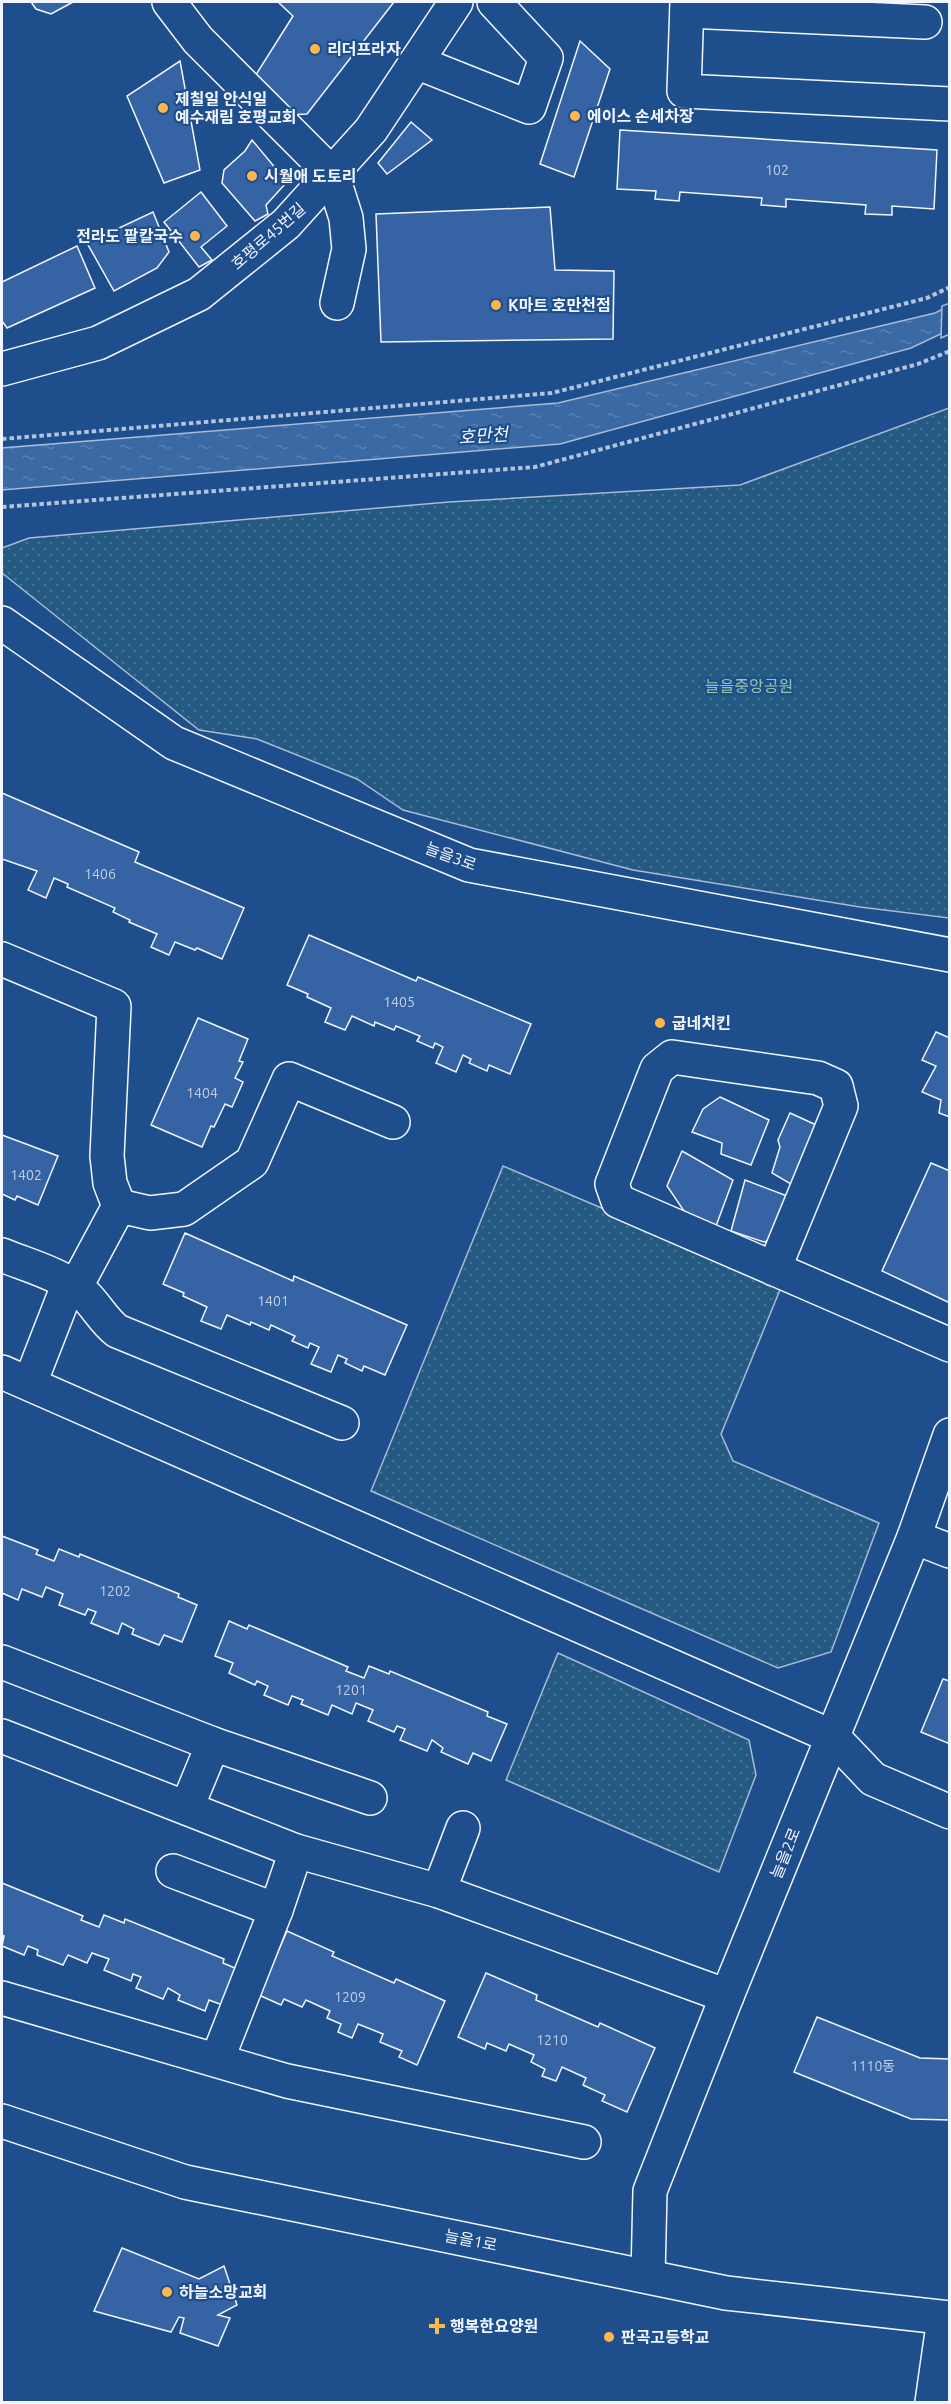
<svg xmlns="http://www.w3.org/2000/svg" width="951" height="2404" viewBox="0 0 951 2404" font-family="Ubuntu,'Noto Sans KR',sans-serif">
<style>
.park{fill:url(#park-dots);stroke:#a8bbd7;stroke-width:1.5}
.water{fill:url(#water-ripples);stroke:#a8bbd7;stroke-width:1.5}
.pier{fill:#1f4e8c;stroke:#a8bbd7;stroke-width:1.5}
.building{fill:#3563a3;stroke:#f2f6ff;stroke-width:1.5}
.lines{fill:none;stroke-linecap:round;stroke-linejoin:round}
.minor-casing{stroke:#f2f6ff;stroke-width:36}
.path{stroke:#b3c4dc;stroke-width:4;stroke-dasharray:4.5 3;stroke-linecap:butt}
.minor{stroke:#1f4e8c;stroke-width:33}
.poi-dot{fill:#ffb74d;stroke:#1f4e8c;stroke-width:2}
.labels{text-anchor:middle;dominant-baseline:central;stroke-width:4.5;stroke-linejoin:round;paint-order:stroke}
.number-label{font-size:14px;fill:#c3d1e8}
.poi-label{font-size:16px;font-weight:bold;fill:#f2f6ff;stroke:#1f4e8c;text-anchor:start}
.street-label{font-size:16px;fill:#f2f6ff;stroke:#1f4e8c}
.park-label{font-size:16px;fill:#97c8a6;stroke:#1f4e8c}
.water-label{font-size:18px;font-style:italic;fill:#f2f6ff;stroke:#1f4e8c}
</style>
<defs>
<pattern id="park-dots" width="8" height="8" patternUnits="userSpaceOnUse" patternTransform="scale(1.5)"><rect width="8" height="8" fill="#245a82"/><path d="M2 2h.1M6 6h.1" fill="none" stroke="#447295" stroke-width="1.8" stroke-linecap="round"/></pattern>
<pattern id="water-ripples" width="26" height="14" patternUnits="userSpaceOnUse" patternTransform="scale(1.5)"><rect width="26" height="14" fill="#3b69a3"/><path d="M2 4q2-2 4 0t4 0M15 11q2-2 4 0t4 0" fill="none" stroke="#587fb1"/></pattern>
</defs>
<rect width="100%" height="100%" fill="#1f4e8c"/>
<g class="park">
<path d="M949 408V918L860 907 633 870 403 810 357 779 257 739 199 730 2 573V548L29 538 449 502 740 485Z"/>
<path d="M503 1166 782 1285 721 1434 733 1461 879 1523 831 1652 778 1668 371 1491Z"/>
<path d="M558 1653 749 1740 756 1775 719 1872 506 1780Z"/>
</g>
<path class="water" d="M949 306V330L911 348 560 444 2 490V448L558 403 935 313Z"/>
<path class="pier" d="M950 303V334L941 338 942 306Z"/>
<g class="building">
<path d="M31 2H73L51 14 36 9Z"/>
<path d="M278 2H394L307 114 288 115 252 81 293 16Z"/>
<path d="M580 41 610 69 574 177 540 164Z"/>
<path d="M180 61 200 170 164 183 127 96Z"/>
<path d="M411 122 432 140 387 174 378 163Z"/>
<path d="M620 130 937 150 934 209 892 206V215L865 214 866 205 786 199V207L761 205 762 198 680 192 679 201 655 199 656 191 617 189Z"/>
<path d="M252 140 287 182 266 205 268 214 255 221 222 183 224 170 245 151Z"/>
<path d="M201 192 227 226 201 247 212 260 199 267 164 222Z"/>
<path d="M550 207 555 270 614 271 613 339 381 342 376 214Z"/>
<path d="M153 212 169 252 157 268 114 291 87 243Z"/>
<path d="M77 246 95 288 7 328 2 321V282Z"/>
<path d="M2 793 139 852 135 862 244 908 222 959 197 948 195 950 175 942 169 955 151 947 157 934 129 922 130 920 113 912 115 908 67 887 68 884 54 878 46 898 28 890 37 871 2 859Z"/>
<path d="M309 935 416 981 418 977 531 1024 510 1074 489 1065 487 1071 469 1063 471 1059 463 1055 456 1072 436 1063 443 1047 435 1043 433 1048 417 1041 420 1036 396 1026 394 1030 375 1022 374 1026 352 1016 345 1030 325 1022 331 1008 307 997 308 994 287 985Z"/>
<path d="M198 1018 248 1039 239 1061 243 1062 235 1078 243 1082 232 1107 225 1104 214 1127 211 1126 202 1147 151 1125Z"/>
<path d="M936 1032 950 1038V1117L939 1113 941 1100 922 1092 936 1066 922 1060Z"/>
<path d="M720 1097 769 1120 751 1165 721 1154 722 1143 692 1132 703 1109Z"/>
<path d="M790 1113 825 1129 801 1190 772 1173 780 1147 778 1140Z"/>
<path d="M2 1135 58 1156 38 1205 17 1196 15 1200 2 1194Z"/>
<path d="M682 1151 733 1180 716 1226 686 1214 667 1186Z"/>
<path d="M931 1163 950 1171V1303L882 1271Z"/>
<path d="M745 1180 795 1199 785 1235 764 1242 731 1231Z"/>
<path d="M185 1233 293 1281 294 1276 407 1325 385 1375 364 1366 362 1371 345 1363 347 1359 338 1355 331 1372 311 1364 319 1347 310 1343 308 1348 292 1341 295 1336 271 1325 269 1330 251 1322 250 1325 227 1315 221 1329 201 1321 207 1307 183 1296 184 1293 163 1284Z"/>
<path d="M2 1536 38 1550 36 1554 54 1561 59 1549 79 1557 80 1554 179 1594 178 1597 197 1605 182 1642 164 1635 159 1645 132 1634 134 1629 122 1623 118 1634 91 1623 96 1612 88 1609 85 1615 59 1605 63 1594 46 1587 42 1597 22 1589 18 1600 2 1593Z"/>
<path d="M229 1621 247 1629 249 1625 348 1667 346 1671 364 1678 369 1666 389 1674 390 1671 488 1712 487 1716 507 1724 491 1761 473 1753 468 1764 441 1752 443 1748 432 1740 427 1751 400 1740 405 1729 397 1726 394 1732 368 1721 373 1710 356 1703 352 1714 332 1705 328 1715 301 1704 303 1700 292 1696 288 1705 264 1695 268 1686 257 1681 255 1685 229 1673 233 1663 215 1656Z"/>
<path d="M943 1679 950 1681V1744L921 1732Z"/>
<path d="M2 1883 83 1916 81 1920 99 1927 104 1915 124 1923 125 1919 224 1959 223 1963 242 1971 228 2007 209 2000 205 2011 178 2000 180 1995 168 1988 163 1999 136 1988 141 1977 133 1974 131 1981 104 1970 109 1959 92 1953 87 1963 68 1955 63 1965 37 1955 38 1950 28 1946 24 1955 2 1946 4 1936 2 1935Z"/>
<path d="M287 1931 334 1952 332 1956 394 1983 396 1979 445 2001 417 2065 399 2057 402 2051 380 2042 383 2034 358 2024 352 2038 338 2032 341 2024 327 2018 330 2011 306 2000 302 2007 284 1999 281 2005 259 1995Z"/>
<path d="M486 1973 537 1995 536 2000 598 2027 600 2023 655 2048 627 2112 602 2101 605 2095 583 2085 586 2078 562 2067 556 2081 542 2076 545 2069 531 2062 534 2055 509 2044 506 2051 487 2043 485 2049 458 2037Z"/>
<path d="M817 2017 920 2058 950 2059V2120L911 2119 794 2072Z"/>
<path d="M122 2248 199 2279 224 2266 237 2305 218 2315 230 2318 218 2346 180 2333 184 2318 179 2317 171 2332 94 2311Z"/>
</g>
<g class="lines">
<defs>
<g id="minor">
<path d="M169 2 198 40 332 174 346 218 349 249 337 303"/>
<path d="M687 2 684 91 950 104"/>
<path d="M687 11 925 22"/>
<path d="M416 62 529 107 546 58 494 2"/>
<path d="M2 369 98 343 199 294 286 224 371 130 456 2"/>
<path d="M2 623 174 743 469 865 950 955"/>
<path d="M2 959 114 1006 107 1156 110 1183 119 1206"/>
<path d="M2 1255C29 1266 64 1275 86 1296 97 1307 104 1321 117 1331L342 1423"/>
<path d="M774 1269 841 1106 836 1086 818 1078 672 1057 657 1069 612 1184 618 1201 950 1345"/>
<path d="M2 1372 833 1737 873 1779 950 1812"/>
<path d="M30 1383 69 1283 82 1275 119 1206 150 1213 184 1209 252 1162 289 1079 393 1122"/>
<path d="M914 1537 950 1551"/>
<path d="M2 1662 213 1744 370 1798"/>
<path d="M2 1736 296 1851 439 1891 727 1996"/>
<path d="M187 1807 213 1744"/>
<path d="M173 1871 276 1910"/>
<path d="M439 1891 463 1828"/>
<path d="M2 1998 287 2081 584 2142"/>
<path d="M217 2060 276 1910 296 1851"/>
<path d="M2 2121 185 2182 726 2293 950 2318"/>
<path d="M648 2276 650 2191 727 1996 914 1537 950 1435"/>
<path d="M932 2402 944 2318"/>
</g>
</defs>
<use href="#minor" class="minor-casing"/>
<g class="path">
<path d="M2 439 552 393 927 298 950 287"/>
<path d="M2 507 535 467 918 364 950 351"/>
</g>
<use href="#minor" class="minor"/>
</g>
<g class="poi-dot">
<circle cx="315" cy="49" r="6"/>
<circle cx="163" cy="108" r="6"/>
<circle cx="575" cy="116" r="6"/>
<circle cx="252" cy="176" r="6"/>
<circle cx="195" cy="236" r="6"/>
<circle cx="496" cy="305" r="6"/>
<circle cx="660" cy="1023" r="6"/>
<circle cx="167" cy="2292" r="6"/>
<path d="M434 2317h6v6h6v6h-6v6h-6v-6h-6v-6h6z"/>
<circle cx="609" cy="2337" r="6"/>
</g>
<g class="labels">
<g class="number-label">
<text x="777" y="170">102</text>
<text x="100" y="874">1406</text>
<text x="399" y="1002">1405</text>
<text x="202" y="1093">1404</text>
<text x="26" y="1175">1402</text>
<text x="273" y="1301">1401</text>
<text x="115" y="1591">1202</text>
<text x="351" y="1690">1201</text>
<text x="350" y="1997">1209</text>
<text x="552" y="2040">1210</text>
<text x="873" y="2066">1110동</text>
</g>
<g class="poi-label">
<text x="327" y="49">리더프라자</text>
<text x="175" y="99">제칠일 안식일<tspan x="175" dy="18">예수재림 호평교회</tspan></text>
<text x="587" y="116">에이스 손세차장</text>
<text x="264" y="176">시월애 도토리</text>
<text x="183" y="236" text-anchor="end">전라도 팥칼국수</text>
<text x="508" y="305">K마트 호만천점</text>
<text x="672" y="1023">굽네치킨</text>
<text x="179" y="2292">하늘소망교회</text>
<text x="450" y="2326">행복한요양원</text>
<text x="621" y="2337">판곡고등학교</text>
</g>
<g class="street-label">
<text transform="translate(268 236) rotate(-41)">호평로45번길</text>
<text transform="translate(451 856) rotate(20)">늘을3로</text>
<text transform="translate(785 1853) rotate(-68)">늘을2로</text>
<text transform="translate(471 2240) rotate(11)">늘을1로</text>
</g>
<g class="park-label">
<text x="749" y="686">늘을중앙공원</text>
</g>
<g class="water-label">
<text transform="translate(483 435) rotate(-4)">호만천</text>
</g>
</g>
<rect width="951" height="2404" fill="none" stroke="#f2f6ff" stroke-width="6"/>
</svg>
